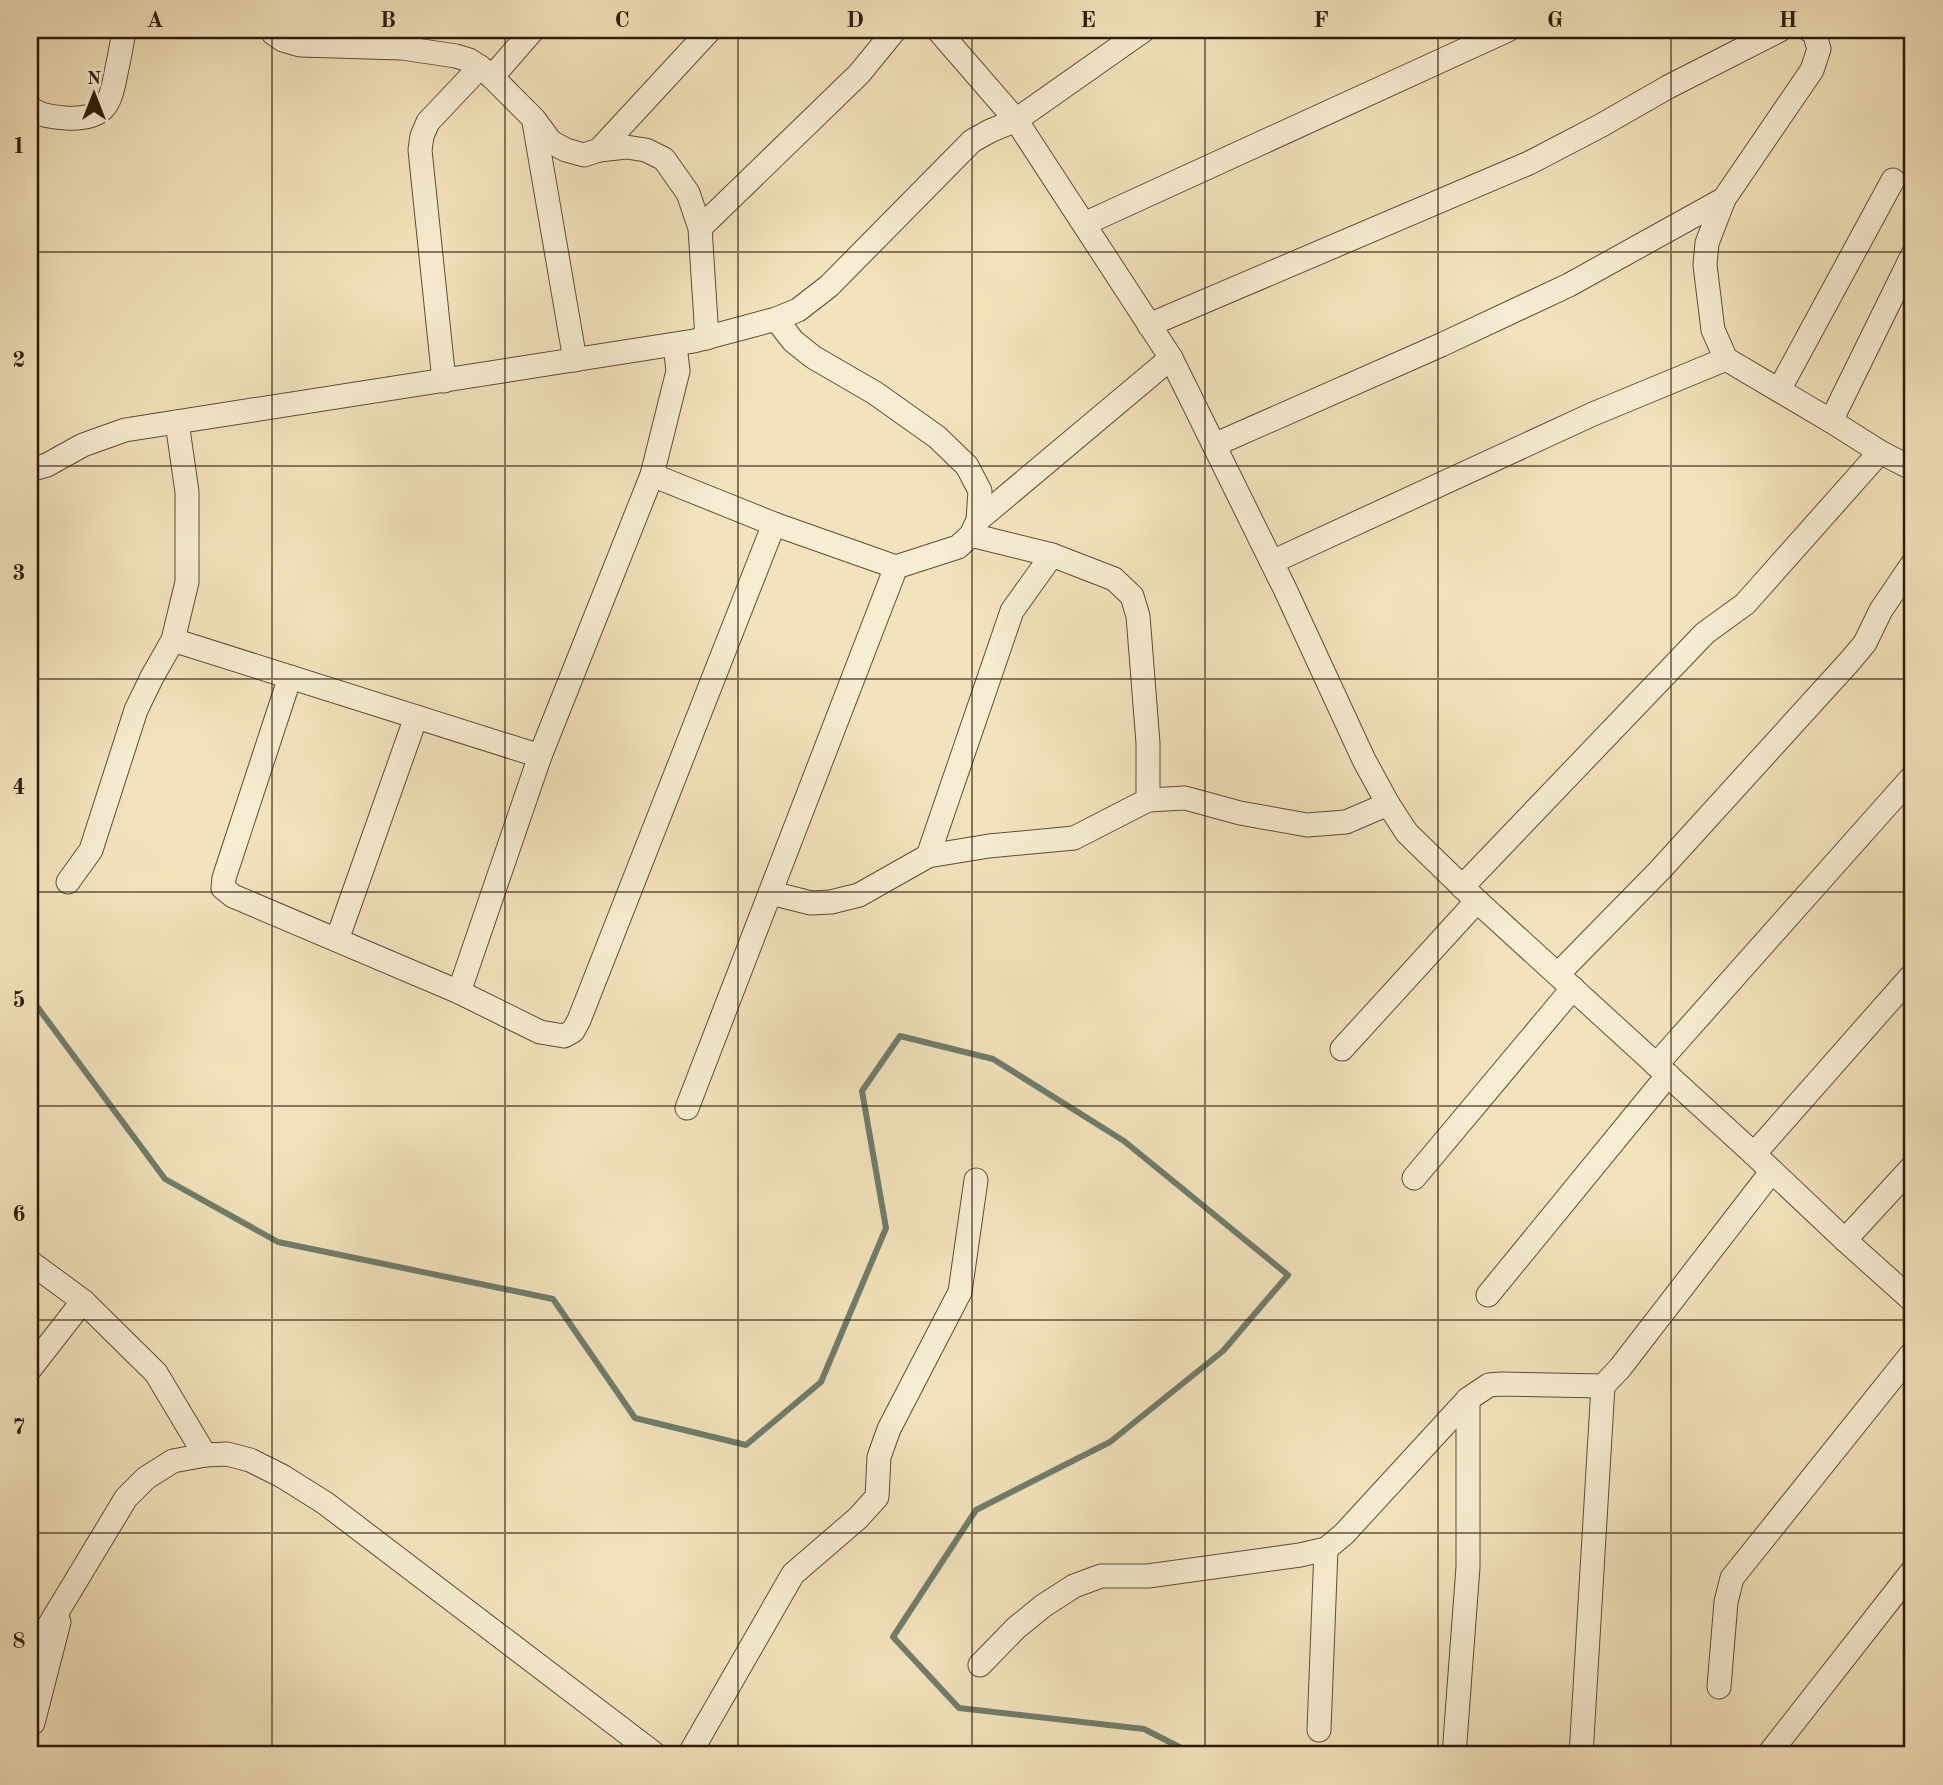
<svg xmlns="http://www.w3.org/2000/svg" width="1943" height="1785" viewBox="0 0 1943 1785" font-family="'Old Standard TT',serif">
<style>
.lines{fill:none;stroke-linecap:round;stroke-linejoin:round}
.stream{stroke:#6f7d6c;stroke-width:6}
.street-casing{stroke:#5e4d36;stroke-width:25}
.street{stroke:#f7edd3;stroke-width:23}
.grid{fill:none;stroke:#2c1b0a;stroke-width:2;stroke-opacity:0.55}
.neatline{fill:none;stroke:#2c1b0a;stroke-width:2.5}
.grid-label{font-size:23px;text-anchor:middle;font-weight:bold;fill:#2c1b0a}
</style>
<rect width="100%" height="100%" fill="#f3e3bc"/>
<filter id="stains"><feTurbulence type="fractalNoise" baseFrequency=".00286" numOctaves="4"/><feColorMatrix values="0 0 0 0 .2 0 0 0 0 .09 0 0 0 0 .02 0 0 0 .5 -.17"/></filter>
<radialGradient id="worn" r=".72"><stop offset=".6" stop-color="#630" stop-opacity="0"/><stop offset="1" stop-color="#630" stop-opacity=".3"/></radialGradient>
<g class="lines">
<path class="stream" d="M30 997 165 1179 278 1242 553 1299 635 1418 746 1445 821 1382 886 1228 862 1091 900 1036 993 1059 1124 1141 1288 1275 1223 1351 1110 1442 976 1510 893 1637 959 1708 1144 1729 1195 1755"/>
<defs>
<g id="street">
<path d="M272 30 273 33 283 40 300 45 402 48 456 56 469 60 480 67 492 77 534 119 551 142 566 150 584 155 599 150 626 147 646 150 664 159 688 193 700 228 707 338"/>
<path d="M938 30 1016 120 1171 358 1285 589 1364 760 1388 804 1407 833 1477 901 1754 1154 1845 1240 1913 1301"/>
<path d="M1809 30 1814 32 1819 49 1812 70 1724 199 1707 243 1705 265 1713 330 1726 359 1831 421 1880 452 1913 469"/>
<path d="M492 77 533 30"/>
<path d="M30 107C38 116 54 117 66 118 104 120 110 106 116 73 119 59 122 44 124 30"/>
<path d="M534 122 575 360"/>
<path d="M599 150 710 30"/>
<path d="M1084 224 1508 30"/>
<path d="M700 228 859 74 895 30"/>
<path d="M1149 325 1529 163 1600 126 1668 87 1780 30"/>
<path d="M444 381 420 150 422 136 428 122 480 67"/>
<path d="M1779 390 1893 180"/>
<path d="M1831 421 1913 254"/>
<path d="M1214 445 1441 345 1569 285 1724 199"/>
<path d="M30 470 47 465 83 445 125 430 694 341 776 319 798 310 829 286 972 141 990 131 1016 120 1144 30"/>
<path d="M652 475 774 524 896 567"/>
<path d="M978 520 1171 358"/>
<path d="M971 535 1052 555 1114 579 1132 596 1138 616 1140 641 1148 743V800"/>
<path d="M1272 562 1593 414 1726 359"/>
<path d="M173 640 540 756"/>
<path d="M290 677 224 878 223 888 233 896 459 992 540 1032 564 1036 573 1031 579 1020 774 524"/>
<path d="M928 856 1012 611 1052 555"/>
<path d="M68 882 91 850 136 710 152 677 173 640 187 582V492L177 422"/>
<path d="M1462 887 1705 633 1745 604 1880 452"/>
<path d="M771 893 811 903 831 902 859 895 928 856 989 846 1074 838 1148 800 1185 798 1240 813 1307 825 1346 822 1388 804"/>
<path d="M337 940 416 717"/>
<path d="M1558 974 1660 870 1850 661 1865 643 1881 610 1913 563"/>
<path d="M459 992 540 756 652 475 678 371 675 345"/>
<path d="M1342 1049 1477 901"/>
<path d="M1656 1065 1913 776"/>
<path d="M687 1108 896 567 958 547 971 535 978 520 980 491 967 466 937 437 875 393 813 357 793 341 776 319"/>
<path d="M1754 1154 1913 974"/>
<path d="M1414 1178 1573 988"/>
<path d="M1845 1240 1913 1166"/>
<path d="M30 1262 83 1301 156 1373 205 1455"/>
<path d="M1488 1295 1668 1075"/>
<path d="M30 1369 83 1301"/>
<path d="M30 1657 126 1498 146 1478 173 1461 205 1455 227 1454 250 1460 282 1476 325 1503 656 1755"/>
<path d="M980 1665 1016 1628 1043 1606 1074 1586 1101 1576H1148L1300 1555 1326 1549 1344 1534 1468 1399 1489 1385 1501 1384 1603 1386 1620 1368 1772 1171"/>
<path d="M1719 1687 1726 1602 1732 1578 1913 1352"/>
<path d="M33 1723 59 1622"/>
<path d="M1319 1730 1326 1549"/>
<path d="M689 1755 793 1574 858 1518 877 1497 879 1457 889 1429 960 1292 976 1180"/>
<path d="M1454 1755 1468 1567V1399"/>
<path d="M1581 1755 1603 1386"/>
<path d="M1768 1755 1913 1570"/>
</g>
</defs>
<use href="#street" class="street-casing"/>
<use href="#street" class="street"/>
</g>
<path class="grid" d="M272 30V1755M505 30V1755M738 30V1755M972 30V1755M1205 30V1755M1438 30V1755M1671 30V1755M30 252H1913M30 466H1913M30 679H1913M30 892H1913M30 1106H1913M30 1320H1913M30 1533H1913"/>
<rect width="1943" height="1785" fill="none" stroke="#f3e3bc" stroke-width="77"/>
<g transform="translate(94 94)" stroke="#f7edd3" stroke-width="5" paint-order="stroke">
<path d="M0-5L12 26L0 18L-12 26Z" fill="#2c1b0a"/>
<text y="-10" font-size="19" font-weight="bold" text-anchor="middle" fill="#2c1b0a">N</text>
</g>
<rect x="38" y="38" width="1866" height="1708" class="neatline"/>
<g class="grid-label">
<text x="155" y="27">A</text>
<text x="388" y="27">B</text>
<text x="622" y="27">C</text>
<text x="855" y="27">D</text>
<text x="1088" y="27">E</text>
<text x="1321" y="27">F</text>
<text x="1555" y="27">G</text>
<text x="1788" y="27">H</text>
<text x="19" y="153">1</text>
<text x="19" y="367">2</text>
<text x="19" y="580">3</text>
<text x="19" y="794">4</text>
<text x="19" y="1007">5</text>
<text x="19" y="1221">6</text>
<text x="19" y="1434">7</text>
<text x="19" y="1648">8</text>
</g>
<rect width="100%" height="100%" filter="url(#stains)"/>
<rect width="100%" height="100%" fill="url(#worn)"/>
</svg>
